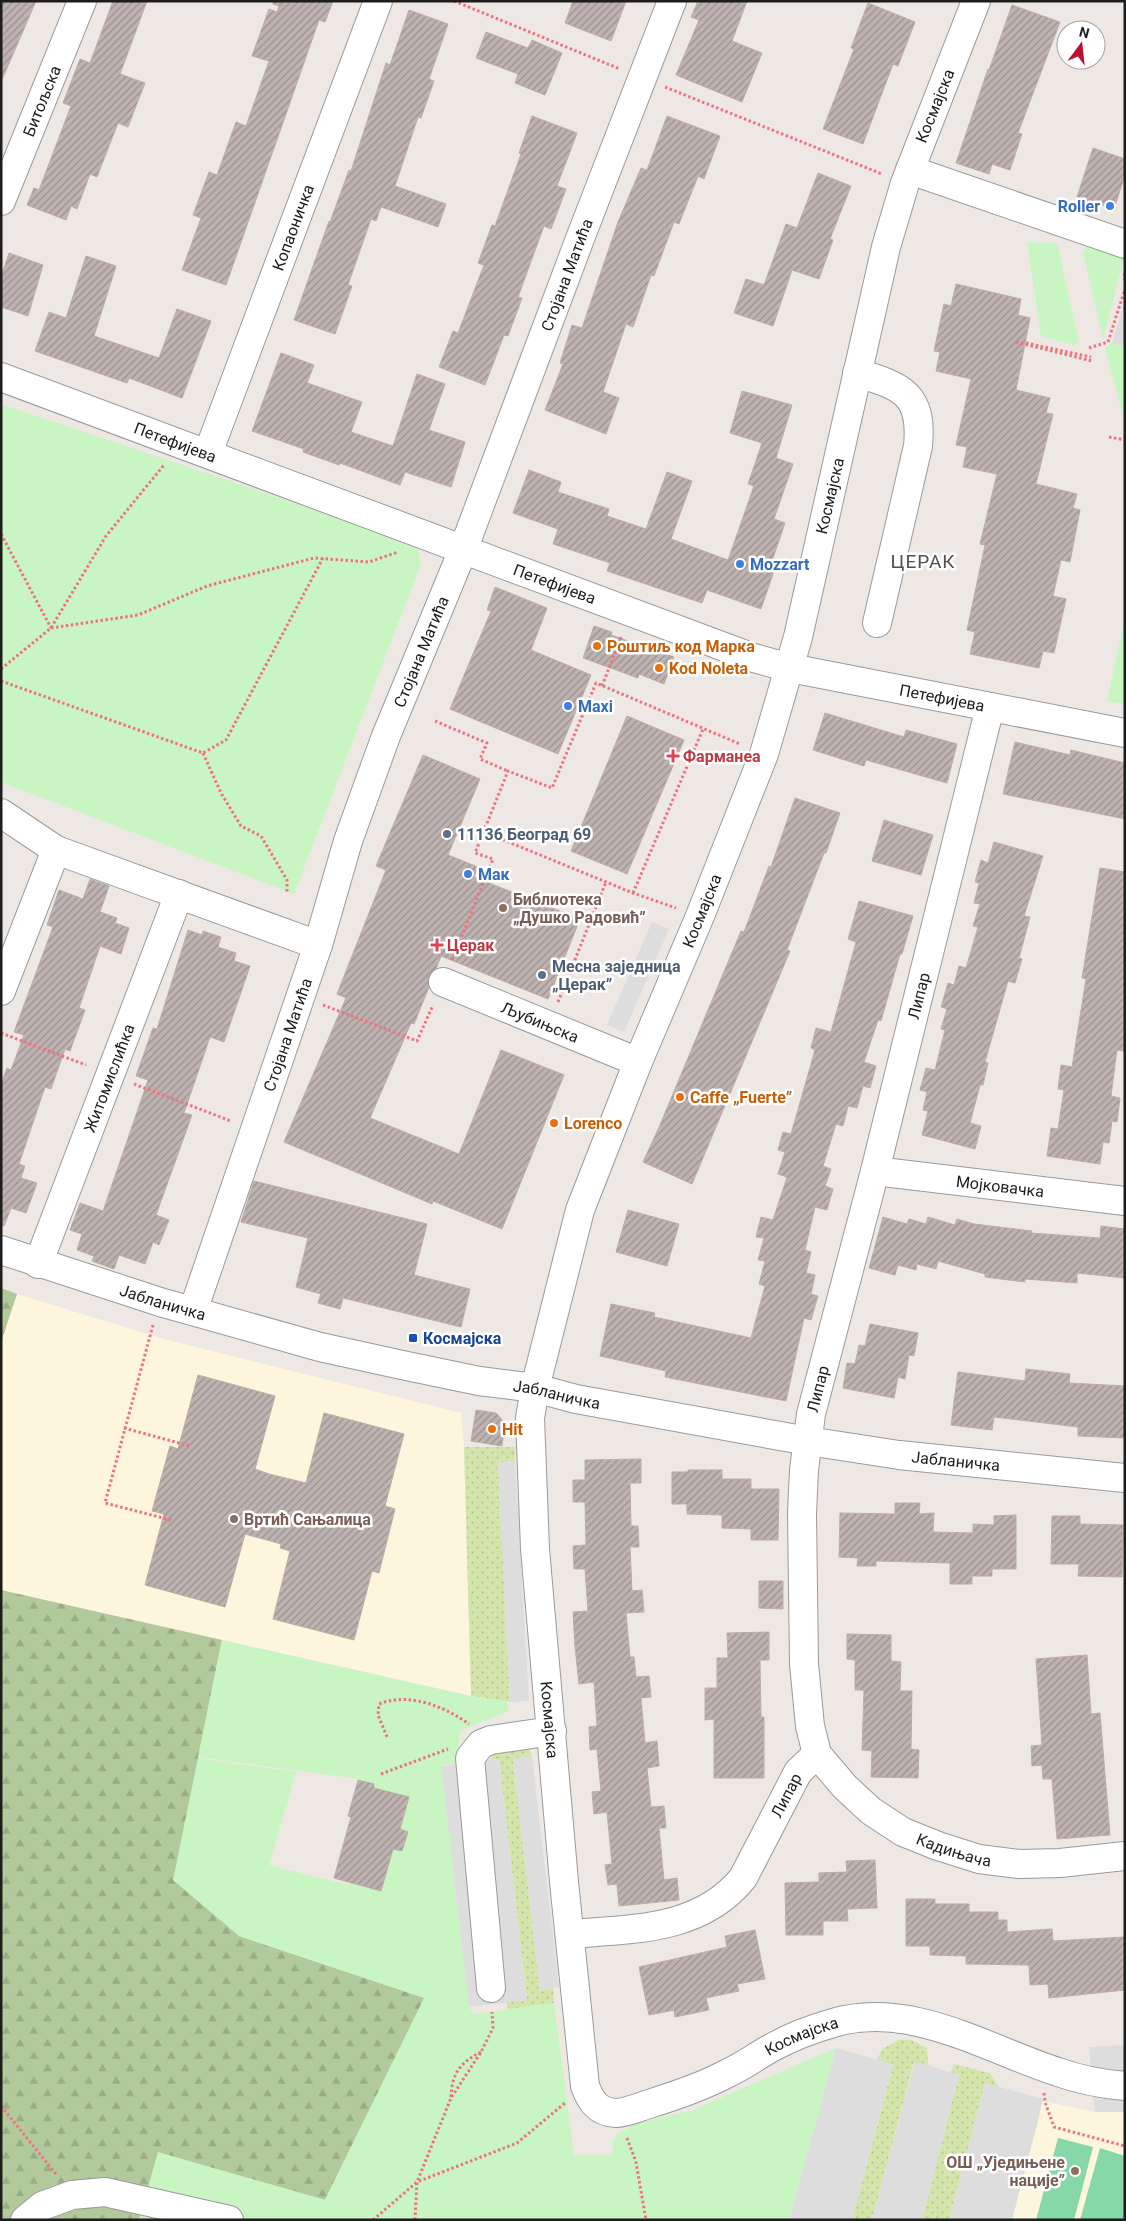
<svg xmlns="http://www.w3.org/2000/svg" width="1126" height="2221" viewBox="0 0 1126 2221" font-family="Roboto,sans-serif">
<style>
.education{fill:#fdf6dd}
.grass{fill:url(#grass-dots)}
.forest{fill:url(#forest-firs)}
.park{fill:#c9f5c3}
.pitch{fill:#86d8a8}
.parking{fill:#ddd}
.building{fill:url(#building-hatch);stroke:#beaca7}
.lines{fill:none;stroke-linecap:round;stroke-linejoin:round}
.minor-casing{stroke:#9a9a9a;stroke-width:30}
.path{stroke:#f0727f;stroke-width:3;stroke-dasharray:2.5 2.5;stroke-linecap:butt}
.minor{stroke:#fff;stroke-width:28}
.shop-dot{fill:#3f7fe0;stroke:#fff;stroke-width:2}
.food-dot{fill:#e8710a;stroke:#fff;stroke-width:2}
.health-dot{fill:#e0444e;stroke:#fff;stroke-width:2}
.service-dot{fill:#5c6f8a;stroke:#fff;stroke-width:2}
.education-dot{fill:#8d6e63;stroke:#fff;stroke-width:2}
.transit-dot{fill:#1a4fb4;stroke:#fff;stroke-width:2}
.labels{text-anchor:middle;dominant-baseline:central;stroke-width:5;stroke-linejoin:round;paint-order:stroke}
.street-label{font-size:16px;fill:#1d1d1d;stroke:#fff}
.shop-label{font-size:16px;font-weight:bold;fill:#366cbe;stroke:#fff;text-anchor:start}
.food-label{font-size:16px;font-weight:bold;fill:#c56008;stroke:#fff;text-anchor:start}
.health-label{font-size:16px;font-weight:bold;fill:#be3a42;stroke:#fff;text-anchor:start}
.service-label{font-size:16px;font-weight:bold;fill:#4e5e75;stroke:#fff;text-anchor:start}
.education-label{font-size:16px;font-weight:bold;fill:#785e54;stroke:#fff;text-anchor:start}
.transit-label{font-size:16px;font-weight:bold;fill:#164399;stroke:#fff;text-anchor:start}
.quarter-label{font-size:19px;letter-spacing:1px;fill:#505050;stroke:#fff}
</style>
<defs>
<pattern id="grass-dots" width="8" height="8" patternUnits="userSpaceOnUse" patternTransform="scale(1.25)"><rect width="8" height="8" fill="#d4e5ac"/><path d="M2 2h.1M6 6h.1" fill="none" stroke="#b6c494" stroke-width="1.8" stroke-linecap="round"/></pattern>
<pattern id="forest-firs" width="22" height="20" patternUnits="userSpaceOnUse" patternTransform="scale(1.25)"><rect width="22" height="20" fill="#b2ca9b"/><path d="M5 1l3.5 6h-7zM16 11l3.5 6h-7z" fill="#99ad85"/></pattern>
<pattern id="building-hatch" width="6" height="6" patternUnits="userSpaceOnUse" patternTransform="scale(1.25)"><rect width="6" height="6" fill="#beb3b0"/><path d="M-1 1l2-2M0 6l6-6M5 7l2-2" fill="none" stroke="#9a918f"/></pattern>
</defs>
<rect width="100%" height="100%" fill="#eee8e4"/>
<g class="education">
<path d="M17 1294 160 1338 461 1413 464 1447 471 1696 1 1590V1342Z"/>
<path d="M1042 2101 1095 2112H1125V2220H1012Z"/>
</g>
<g class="grass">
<path d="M464 1447H515V1461L498 1463 510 1702 471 1696Z"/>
<path d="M518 1748 529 1749 532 1756 513 1759 540 1990 553 1988 554 2003 508 2009 506 2002 527 2000 499 1759 489 1760 497 1751Z"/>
<path d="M899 2040H911L927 2048 928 2065 914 2062 872 2220H852L893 2065 877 2060 882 2049Z"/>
<path d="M954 2064 990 2073 999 2087 985 2084 949 2220H922L959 2075 951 2072Z"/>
</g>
<g class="forest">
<path d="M1 1288 17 1294 1 1342Z"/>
<path d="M1 1590 222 1640 198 1758 239 1936 425 1998 325 2200 158 2153 139 2220H1Z"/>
</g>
<g class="park">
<path d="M1027 242 1057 243 1079 343 1073 345 1041 336Z"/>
<path d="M1093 245 1125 254 1103 339 1083 253 1085 249Z"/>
<path d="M1112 343 1125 347V424L1105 347Z"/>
<path d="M1 404 417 544 421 564 294 894 1 782Z"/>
<path d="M1125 618V704L1107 701Z"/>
<path d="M222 1640 471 1696 506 1701 509 1711 460 1731 457 1764 441 1765 469 2007 474 2014 554 2003 574 2155H612L613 2142 617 2134 640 2122 690 2111 836 2048 789 2220H139L158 2152 325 2200 424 1998 239 1936 173 1880 198 1758 296 1772 269 1865 349 1885 351 1879 365 1887 381 1891 393 1849 402 1851 408 1832 400 1829 409 1797 374 1788V1784L358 1779 198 1757Z"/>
</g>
<g class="pitch">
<path d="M1058 2138 1093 2147 1074 2220H1036Z"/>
<path d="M1100 2148 1125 2156V2220H1080Z"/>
</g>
<g class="parking">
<path d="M1125 299V347L1112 343Z"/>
<path d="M652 922 669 929 624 1032 607 1025Z"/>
<path d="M515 1461 529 1701 510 1702 498 1463Z"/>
<path d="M532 1756 559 1987 540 1990 513 1758Z"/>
<path d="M499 1759 527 2000 469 2007 441 1766Z"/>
<path d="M1125 2045V2112H1095L1089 2047Z"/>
<path d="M836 2048 893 2064 852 2220H789Z"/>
<path d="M915 2061 959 2075 922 2220H872Z"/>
<path d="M985 2083 1043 2099 1038 2121 1012 2220H949Z"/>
</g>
<g class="building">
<path d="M1 1H36L1 82Z"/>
<path d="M113 1H147L120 74 145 83 128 127 118 123 97 177 90 174 77 209 71 206 66 220 27 205 34 188 39 190 71 106 63 103 80 59 90 63Z"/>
<path d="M273 1H333L325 22 319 20 226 285 182 270 201 218 193 215 209 172 217 175 236 122 246 126 269 61 252 56 269 9 277 12 279 6 273 4Z"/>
<path d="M573 1H626L611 41 565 23Z"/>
<path d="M698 1H747L732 41 762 53 742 102 676 75 699 20 691 17Z"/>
<path d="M868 3 915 22 898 66 893 64 863 144 823 129 854 49 851 48Z"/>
<path d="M1012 5 1060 22 1018 133 1022 134 1010 170 992 164 989 174 956 163 988 69 989 70Z"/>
<path d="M409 10 448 24 429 79 434 81 421 118 418 117 395 186 446 204 438 227 381 207 376 221 371 219 348 285 352 286 335 334 294 320 329 221 330 222 349 170 351 171 386 63 390 65Z"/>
<path d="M486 32 528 48 532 40 562 53 545 95 515 83 518 74 476 58Z"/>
<path d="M532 116 577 133 557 186 566 189 551 229 544 226 518 297 522 298 508 336 504 335 485 385 439 367 453 331 458 333 484 265 478 263 492 225 495 226 521 154 519 153Z"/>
<path d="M667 116 720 136 704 179 698 176 679 224 674 222 654 276 651 275 633 327 626 324 603 392 619 398 606 434 545 410 563 364 560 363 572 325 582 328 618 222 641 168 647 170Z"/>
<path d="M1093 148 1125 159V175L1114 209 1077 197Z"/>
<path d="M818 173 851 186 830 239 833 240 819 279 792 270 773 326 734 313 746 279 764 285 786 224 797 228Z"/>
<path d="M9 253 43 265 28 316 1 307V277Z"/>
<path d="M86 256 116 266 94 336 159 358 177 309 211 321 182 398 129 378 127 383 35 351 49 312 66 318Z"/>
<path d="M956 284 1021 299 1018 315 1030 318 1016 390 1050 398 1046 413 1053 414 1036 484 1077 494 1073 508 1080 510 1070 562 1061 560 1053 596 1066 599 1054 653 1043 651 1039 668 970 654 975 632 967 630 985 545 980 544 997 474 963 467 967 447 956 445 971 379 936 371 940 352 934 351 944 304 951 306Z"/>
<path d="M281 353 314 365 307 383 362 402 351 432 393 446 417 374 445 384 429 430 465 442 451 487 405 472 400 485 340 463 339 465 303 452 304 449 252 431Z"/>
<path d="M742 391 792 405 776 458 793 464 774 519 785 523 772 561 777 562 761 609 707 590 702 603 607 571 610 563 553 544 558 529 513 513 529 470 561 482 558 492 609 509 607 516 646 529 667 472 692 481 671 539 728 560 754 486 748 484 762 443 730 433Z"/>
<path d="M495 587 547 608 531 650 591 675 558 754 450 709 491 611 487 610Z"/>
<path d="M594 626 612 632 611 635 674 657 664 684 639 674 638 678 583 658Z"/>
<path d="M825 713 904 737 906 730 957 744 947 783 866 760 864 766 813 750Z"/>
<path d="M627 716 684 740 627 874 571 851Z"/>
<path d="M1015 742 1070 755 1071 750 1125 763V819L1003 794Z"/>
<path d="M423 755 480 779 448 855 478 867 474 877 580 919 548 999 441 956 436 969 429 976V987L414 1024 411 1023 370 1118 459 1154 501 1050 564 1075 502 1229 433 1201 432 1204 284 1142 346 998 337 994 386 870 376 866Z"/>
<path d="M795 798 840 813 826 853H824L787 950 790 951 692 1184 643 1162 660 1125 741 931 744 932 769 866 771 867Z"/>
<path d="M884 820 933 835 921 875 872 861Z"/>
<path d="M994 842 1043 856 1024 916 1030 917 1019 958 1022 959 1015 983 1008 981 985 1062 988 1063 983 1085H980L970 1123 981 1126 975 1149 922 1135 928 1111 923 1110 927 1092 920 1090 926 1068 935 1070 945 1030 941 1029 947 1009 941 1007 948 983 954 985 959 966 966 968 978 927 973 926 980 904 974 903 979 883 975 882 981 860 988 863Z"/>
<path d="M1100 868 1125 872V1051L1117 1050 1111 1096 1120 1098 1117 1122 1112 1121 1109 1143 1103 1142 1100 1164 1047 1156 1051 1128 1058 1129 1064 1090 1058 1089 1061 1065 1072 1067 1086 979 1082 978Z"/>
<path d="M90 879 109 886 100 912 117 918 115 923 129 928 121 954 100 946 79 1008 85 1010 70 1051 65 1049 51 1089 45 1087 19 1164 25 1166 21 1178 37 1183 26 1213 11 1208 4 1226 1 1225V1084L7 1068 11 1070 24 1035 14 1032 53 927 47 925 59 890 83 899Z"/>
<path d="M859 901 913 916 902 954H900L881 1021 878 1020 864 1062 876 1066 870 1088 863 1086 857 1108 848 1106 843 1126 836 1124 823 1166 831 1169 825 1186 833 1189 827 1210 815 1207 805 1250 811 1252 806 1273 815 1275 811 1294 818 1296 811 1320 804 1318 786 1401 665 1377 666 1371 600 1356 611 1304 655 1313 654 1317 751 1338 765 1286 759 1284 765 1261 758 1260 764 1238 756 1237 761 1217 773 1220 787 1177 778 1174 785 1152 778 1150 783 1132 791 1134 815 1050 811 1048 816 1028 831 1032 856 942 848 939Z"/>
<path d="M188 930 202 935 203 931 221 937 218 947 236 953 234 961 250 966 224 1042 210 1037 184 1113 192 1115 156 1215 169 1220 159 1245 153 1242 145 1264 119 1255 114 1269 92 1261 94 1256 77 1250 82 1234 70 1230 80 1203 103 1211 148 1080 136 1076 153 1028 157 1029Z"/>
<path d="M254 1181 427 1224 414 1275 470 1289 461 1327 343 1298 340 1309 318 1303 321 1294 296 1287 308 1238 241 1222Z"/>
<path d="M628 1210 679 1224 667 1266 616 1252Z"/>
<path d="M883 1217 907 1224 909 1219 926 1224 928 1217 955 1225 957 1219 974 1224 1032 1231 1031 1233 1100 1238 1101 1226 1125 1229V1278L1077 1273V1283L1025 1279V1282L985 1277V1274L938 1261 936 1269 917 1264 916 1270 898 1265 895 1275 869 1268Z"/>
<path d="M870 1324 918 1333 914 1356 909 1355 905 1379 898 1377 894 1398 843 1388 847 1363 855 1364 859 1345 865 1346Z"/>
<path d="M1026 1369 1070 1374 1069 1383 1125 1386V1438L1078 1436V1427L994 1417 992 1430 951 1425 958 1372 1025 1381Z"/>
<path d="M198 1375 275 1396 255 1469 269 1474 306 1483 324 1413 404 1434 385 1506 395 1509 379 1573 372 1571 354 1640 273 1619 290 1551 280 1548 281 1544 245 1534 225 1607 145 1585 164 1514 152 1511 170 1446 178 1449Z"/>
<path d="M476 1410 496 1413 505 1423 502 1446 471 1441Z"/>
<path d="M641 1459V1483H630L631 1526H638L639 1547H630L632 1591 642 1590 644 1612 626 1613 630 1657H634L636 1677 649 1676 651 1697 641 1698 645 1743 657 1741 659 1766 647 1768 651 1807 664 1806 666 1828H659L664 1880 677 1878 679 1900 619 1906 617 1884 608 1885 605 1865 612 1864 607 1812 594 1814 592 1792 601 1791 597 1749 590 1750 589 1727 597 1726 594 1682 579 1684 575 1647 573 1612 588 1611 585 1569H574L573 1546 586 1545 585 1502H573V1480H585V1460Z"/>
<path d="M688 1470H722V1479H751V1489H779L778 1540H751V1529L722 1528V1515L687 1514V1504H672V1472H688Z"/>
<path d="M895 1503H920L919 1514 934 1513 933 1532 973 1533V1524L994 1525V1516L1016 1515V1569H992V1576H972V1584H950V1563L876 1561V1566H857L858 1558 839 1557 840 1513 895 1514Z"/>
<path d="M1052 1516H1080V1524L1123 1525 1122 1577 1078 1576 1079 1564H1051Z"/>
<path d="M759 1581H783V1609L759 1608Z"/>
<path d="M769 1632V1660H760L761 1717H764V1778H714V1719L705 1720V1688H717V1658H728L727 1633Z"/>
<path d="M847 1634 891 1635V1661L901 1662 900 1691H912L911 1749 919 1750 918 1778 871 1777 872 1751 862 1750 864 1690H855V1660L847 1659Z"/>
<path d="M1087 1655 1091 1714 1100 1713 1110 1835 1057 1839 1052 1779H1043L1042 1765 1032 1766 1031 1746 1042 1745 1036 1659Z"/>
<path d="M358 1780 374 1784V1788L409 1797 400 1829 408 1832 402 1851 393 1849 381 1891 334 1878 351 1817 348 1816Z"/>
<path d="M875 1860 877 1908 847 1909 848 1921H823V1935H786L785 1883 819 1882V1873L847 1872 846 1861Z"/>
<path d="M906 1899H935V1904H969V1912H998V1920H1007V1932L1052 1929 1053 1941 1125 1937V1990L1049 1998 1048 1984 1030 1985 1029 1965 966 1964V1956L930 1955V1946H906Z"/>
<path d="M755 1930 765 1979 737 1984 739 1991 706 1998 709 2010 675 2017 674 2010 649 2015 639 1967 727 1947 725 1936Z"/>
</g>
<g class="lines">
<defs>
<g id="minor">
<path id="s1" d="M976 1 905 183 886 247 798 637 764 754 700 916 638 1062 580 1210 535 1388 530 1418 535 1549 564 1882 585 2086C591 2102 598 2112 616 2113 626 2113 639 2107 649 2104 677 2095 704 2086 730 2072 745 2065 758 2055 773 2047 791 2037 812 2029 833 2023 911 2000 986 2049 1058 2072 1080 2080 1102 2084 1125 2086"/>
<path d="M910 170 1125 244"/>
<path id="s2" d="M1 201 82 1"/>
<path d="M857 373C902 386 923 394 918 446L877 623"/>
<path id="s3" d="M1 377 754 658 790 668 1125 733"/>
<path id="s4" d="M208 453 378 1"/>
<path id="s5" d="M990 707 875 1171 811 1414 804 1470 802 1513 804 1664 810 1726 817 1754 845 1787 871 1811 903 1832 938 1846 979 1859 1019 1864 1060 1863 1125 1856"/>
<path d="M1 813 56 850 318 945"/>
<path id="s6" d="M443 982 638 1062"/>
<path d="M1 991 56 850"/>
<path id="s7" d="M875 1171 1125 1201"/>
<path id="s8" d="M1 1250 160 1302 320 1347 402 1365 479 1381 535 1388 576 1399 808 1441 899 1455 1125 1478"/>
<path id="s9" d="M38 1264 179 894"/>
<path id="s10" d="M193 1311 318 945 348 841 386 736 463 550 581 236 672 1"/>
<path id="s11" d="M570 1934C632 1929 700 1931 743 1878L798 1772 817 1754"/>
<path d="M491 1988 470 1758 481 1744 491 1740 552 1731"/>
<path d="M25 2220 42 2206 72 2195 105 2192 229 2220"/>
</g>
</defs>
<use href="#minor" class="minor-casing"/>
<g class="path">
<path d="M454 1 620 69"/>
<path d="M665 87 882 174"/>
<path d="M1125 274 1123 278 1125 279"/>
<path d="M1016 342 1092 361"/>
<path d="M1026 343 1091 357"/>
<path d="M1089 348 1108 342 1125 289"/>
<path d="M1109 437 1125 440"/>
<path d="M1 534 51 628"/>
<path d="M51 628 138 615 207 586 314 558 369 562 398 552"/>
<path d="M1 669 51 628 106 536 164 465"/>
<path d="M1 681 203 753 226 740 323 558"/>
<path d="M602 686 622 635"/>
<path d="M435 721 487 743 480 759 508 771"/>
<path d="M203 753 221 793 241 826 261 836 287 880V892"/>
<path d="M484 832 633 893 676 908"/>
<path d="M633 893 703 729"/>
<path d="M452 960 493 859 475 853 508 771 552 788 596 683 740 744"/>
<path d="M558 1002 606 882"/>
<path d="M323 1005 417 1041 433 1005"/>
<path d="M1 1033 86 1065"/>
<path d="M134 1084 231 1121"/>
<path d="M153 1325 105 1503 171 1520"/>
<path d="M124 1428 190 1446"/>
<path d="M387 1737 378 1715 379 1704C408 1692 444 1706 469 1724"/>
<path d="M381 1774 448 1749"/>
<path d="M1044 2093 1045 2102 1054 2127 1125 2146"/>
<path d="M451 2097C452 2073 460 2063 481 2052"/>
<path d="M1 2106 56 2174"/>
<path d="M627 2138 636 2162 646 2220"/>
<path d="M373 2220 417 2182 451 2098 481 2052 493 2028 492 2012"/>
<path d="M415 2220 417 2182 517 2143 565 2103"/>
</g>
<use href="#minor" class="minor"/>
</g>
<g class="shop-dot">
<circle cx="1110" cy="206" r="5"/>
<circle cx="740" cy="564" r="5"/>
<circle cx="568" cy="706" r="5"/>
<circle cx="468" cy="874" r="5"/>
</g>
<g class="food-dot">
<circle cx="597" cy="646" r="5"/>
<circle cx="659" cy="668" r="5"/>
<circle cx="680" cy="1097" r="5"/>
<circle cx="554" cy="1123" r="5"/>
<circle cx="492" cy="1429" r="5"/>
</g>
<g class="health-dot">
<path d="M670.5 748.5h5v5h5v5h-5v5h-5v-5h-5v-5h5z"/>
<path d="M434.5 937.5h5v5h5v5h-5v5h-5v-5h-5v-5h5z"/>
</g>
<g class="service-dot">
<circle cx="447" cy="834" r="5"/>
<circle cx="542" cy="975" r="5"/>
</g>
<g class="education-dot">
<circle cx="503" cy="908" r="5"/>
<circle cx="234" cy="1519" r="5"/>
<circle cx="1075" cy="2171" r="5"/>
</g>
<rect class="transit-dot" x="408" y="1333" width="10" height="10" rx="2.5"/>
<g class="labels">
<g class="street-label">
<text stroke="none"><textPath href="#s2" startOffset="108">Битољска</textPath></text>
<text transform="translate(935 106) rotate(-68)">Космајска</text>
<text stroke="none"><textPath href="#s4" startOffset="241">Копаоничка</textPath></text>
<text stroke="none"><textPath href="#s10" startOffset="1102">Стојана Матића</textPath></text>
<text stroke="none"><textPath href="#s3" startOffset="186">Петефијева</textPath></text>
<text transform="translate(830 496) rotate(-77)">Космајска</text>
<text stroke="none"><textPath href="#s3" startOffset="591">Петефијева</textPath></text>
<text stroke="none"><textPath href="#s10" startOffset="698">Стојана Матића</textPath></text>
<text stroke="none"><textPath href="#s3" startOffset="996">Петефијева</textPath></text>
<text transform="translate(702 911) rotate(-68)">Космајска</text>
<text transform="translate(919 996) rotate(-76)">Липар</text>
<text stroke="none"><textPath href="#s6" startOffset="105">Љубињска</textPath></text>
<text stroke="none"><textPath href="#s10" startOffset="292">Стојана Матића</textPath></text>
<text stroke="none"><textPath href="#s9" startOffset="199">Житомислићка</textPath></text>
<text stroke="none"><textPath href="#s7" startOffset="126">Мојковачка</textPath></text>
<text stroke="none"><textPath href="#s8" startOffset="170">Јабланичка</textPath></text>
<text transform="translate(818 1389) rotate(-76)">Липар</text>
<text stroke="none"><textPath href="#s8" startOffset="575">Јабланичка</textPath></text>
<text stroke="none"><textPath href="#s8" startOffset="980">Јабланичка</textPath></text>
<text stroke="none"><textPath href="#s1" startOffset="1792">Космајска</textPath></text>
<text stroke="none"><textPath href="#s11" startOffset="281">Липар</textPath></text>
<text stroke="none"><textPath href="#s5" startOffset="1242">Кадињача</textPath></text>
<text stroke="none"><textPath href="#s1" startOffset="2406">Космајска</textPath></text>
</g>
<g class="shop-label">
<text x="1100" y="206" text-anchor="end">Roller</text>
<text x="750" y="564">Mozzart</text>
<text x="578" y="706">Maxi</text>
<text x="478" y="874">Мак</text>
</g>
<g class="food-label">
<text x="607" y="646">Роштиљ код Марка</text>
<text x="669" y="668">Kod Noleta</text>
<text x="690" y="1097">Caffe „Fuerte”</text>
<text x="564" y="1123">Lorenco</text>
<text x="502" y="1429">Hit</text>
</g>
<g class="health-label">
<text x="683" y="756">Фарманеа</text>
<text x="447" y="945">Церак</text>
</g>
<g class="service-label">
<text x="457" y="834">11136 Београд 69</text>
<text x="552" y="966">Месна заједница<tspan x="552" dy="18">„Церак”</tspan></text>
</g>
<g class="education-label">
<text x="513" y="899">Библиотека<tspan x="513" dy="18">„Душко Радовић”</tspan></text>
<text x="244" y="1519">Вртић Сањалица</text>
<text x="1065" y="2162" text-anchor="end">ОШ „Уједињене<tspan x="1065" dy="18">нације”</tspan></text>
</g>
<g class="transit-label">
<text x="423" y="1338">Космајска</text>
</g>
<g class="quarter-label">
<text x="923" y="561">ЦЕРАК</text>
</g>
</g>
<rect width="1126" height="2221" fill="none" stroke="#1d1d1d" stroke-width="5"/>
<g transform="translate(1081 45) rotate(15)"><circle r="24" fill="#ffffff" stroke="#a5a5a5"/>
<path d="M0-4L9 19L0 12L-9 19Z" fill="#bd0d31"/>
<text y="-8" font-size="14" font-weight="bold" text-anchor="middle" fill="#1d1d1d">N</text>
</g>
</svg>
